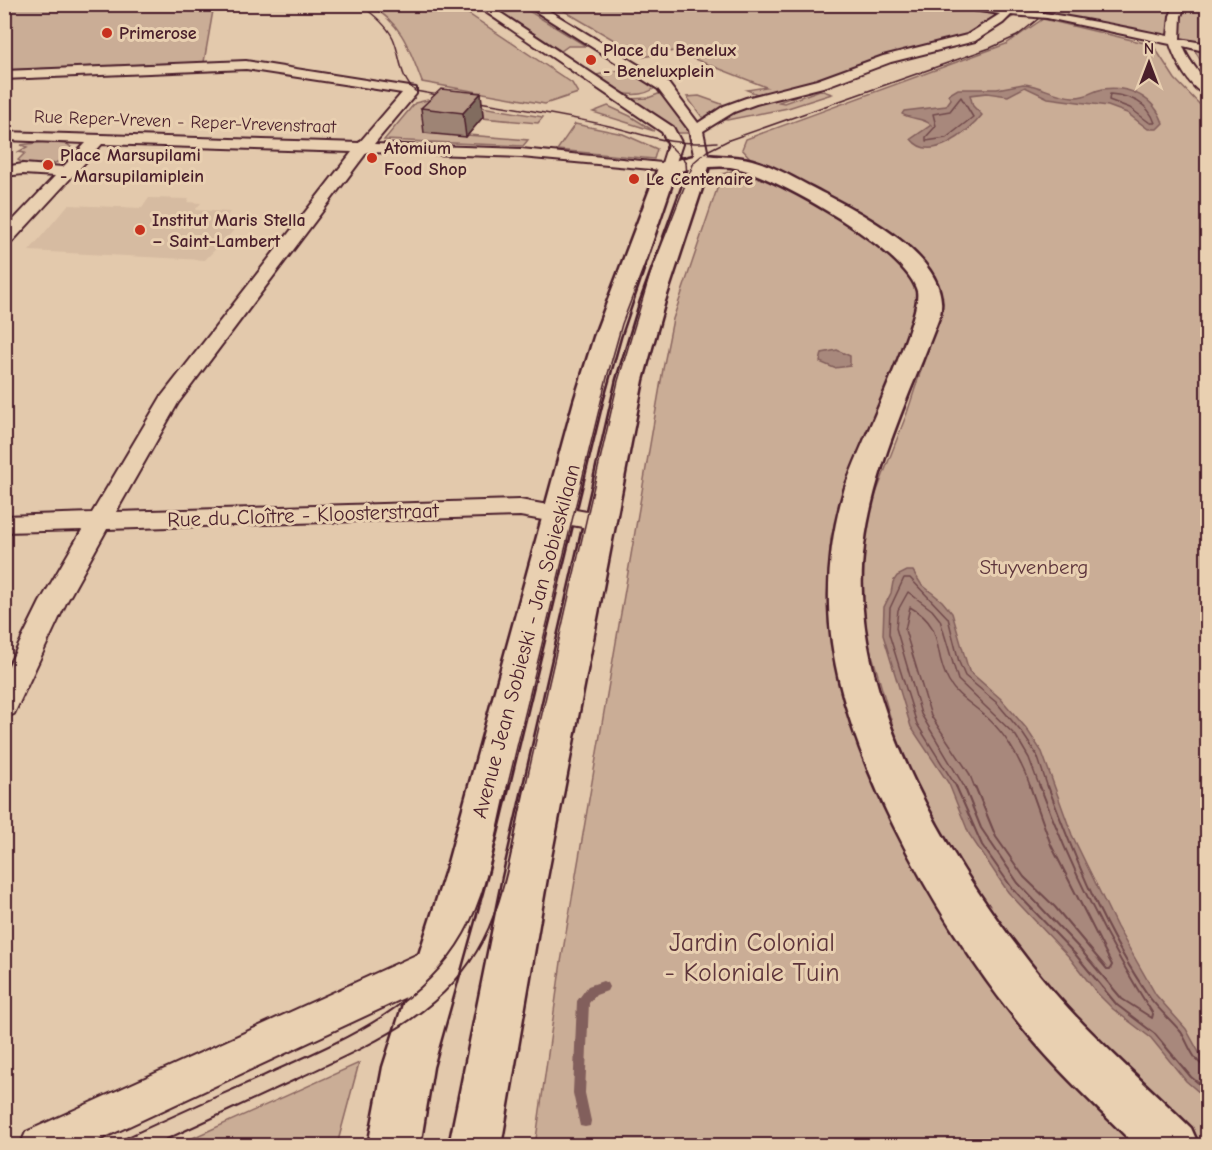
<svg xmlns="http://www.w3.org/2000/svg" width="1212" height="1150" viewBox="0 0 1212 1150" font-family="'Comic Neue',sans-serif">
<style>
.built{fill:#d6bba1}
.green{fill:#caad96;stroke:#8a6660;stroke-width:1.5}
.water{fill:#a8887b;stroke:#825e5b;stroke-width:1.5}
.lines{fill:none;stroke-linecap:round;stroke-linejoin:round}
.shore-far1{stroke:#70494b;stroke-width:1.5}
.shore{stroke:#70494b;stroke-width:2}
.stream{fill:#825e5b;fill-rule:evenodd}
.street-casing{stroke:#4a1f2b;stroke-width:4}
.secondary-casing{stroke:#4a1f2b;stroke-width:5}
.street{fill:#e9d0b1;fill-rule:evenodd}
.secondary{fill:#e9d0b1;fill-rule:evenodd}
.tram-far1{stroke:#4a1f2b;stroke-width:1.5}
.tram{stroke:#4a1f2b;stroke-width:2}
.wall{fill:#9e8474;stroke:#4a1f2b;stroke-width:1.5}
.shaded-wall{fill:#816c5e;stroke:#4a1f2b;stroke-width:1.5}
.building{fill:#b89a87;stroke:#4a1f2b;stroke-width:1.5}
.poi-dot{fill:#c8321e;stroke:#e9d0b1;stroke-width:2}
.labels{text-anchor:middle;dominant-baseline:central;stroke-width:6;stroke-linejoin:round;paint-order:stroke}
.far-poi-label{font-size:18px;font-weight:bold;fill:#4a1f2b;stroke:#e9d0b1;text-anchor:start}
.far-street-label{font-size:18px;fill:#4a1f2b;stroke:#e9d0b1}
.street-label{font-size:21px;fill:#4a1f2b;stroke:#e9d0b1}
.park-label{font-size:21px;fill:#5d343b;stroke:#e9d0b1}
.near-park-label{font-size:26px;fill:#5d343b;stroke:#e9d0b1}
</style>
<rect width="100%" height="100%" fill="#e3c9ac"/>
<filter id="ink" filterUnits="userSpaceOnUse"><feTurbulence type="fractalNoise" baseFrequency=".0167" numOctaves="2"/><feDisplacementMap in="SourceGraphic" scale="12" xChannelSelector="R" yChannelSelector="G"/><feConvolveMatrix kernelMatrix="1 2 1 2 8 2 1 2 1" color-interpolation-filters="sRGB"/></filter>
<g filter="url(#ink)">
<path class="built" d="M149 198 189 199 187 202 201 203 195 210 230 212 220 225 237 227 205 260 29 251 68 205 142 208Z"/>
<g class="green">
<path d="M877 4 978 11 999 15 976 34 762 96 747 90 766 87 674 51 643 57 554 5Z"/>
<path d="M4 5 5 4 214 5 204 62 5 70Z"/>
<path d="M370 5H455L572 83 578 93 545 104 422 82C409 48 403 25 370 5Z"/>
<path d="M489 5H519L586 46H568L561 51Z"/>
<path d="M972 5H1207V71L1189 41 1051 13Z"/>
<path d="M1010 15H1016L967 42 878 66 779 102 784 103 820 90 832 94 788 108 727 120 720 119 734 110 874 65 945 47Z"/>
<path d="M1043 19 1153 45 1175 79 1207 112V1145H1203L1091 1038 1009 940 950 857 900 751 866 634 860 566 870 509 907 413 943 303 936 280 927 267 862 214 751 159 742 149 746 139 1006 44Z"/>
<path d="M625 69 645 82 652 83 655 88C643 97 627 95 614 91L615 87 596 75Z"/>
<path d="M661 93 691 133H676L629 99 648 98Z"/>
<path d="M699 96 730 107 712 118 702 117 687 97Z"/>
<path d="M432 99 543 117 538 123 482 118 483 116 468 135 528 140 523 146 384 140 415 103Z"/>
<path d="M608 106 630 116 654 131 593 112Z"/>
<path d="M575 124 623 134 657 149 654 159 557 150Z"/>
<path d="M44 142 67 144 73 149C61 166 42 168 21 166L23 163 18 160 25 153 18 152 27 147 21 145Z"/>
<path d="M741 168C756 171 770 182 783 188 820 206 931 258 917 309L849 482 831 537 829 566 830 624 843 691 1143 1145 535 1146 561 962 663 369 673 319 722 174Z"/>
<path d="M359 1063 337 1145H177Z"/>
</g>
<g class="water">
<path d="M1023 84C1040 85 1055 96 1073 97 1088 98 1090 91 1103 89 1129 85 1155 98 1163 123L1157 129H1148L1127 113 1108 106 1048 98 1025 87 1008 96 987 93 970 95 973 106 982 115C969 132 930 164 911 139L931 125C924 117 911 120 902 114L904 111 946 106 951 99 948 95 958 89H997Z"/>
<path d="M837 350 850 356V366L834 368 820 362 822 353Z"/>
<path d="M907 571H913L921 584 942 601 952 613 969 671 1001 699 1026 728 1042 752 1072 835 1117 927 1156 995 1186 1029 1207 1067V1099L1186 1081 1151 1038 1113 1009 1097 993 1070 958 1008 892 969 834 949 784 911 727 883 635 884 607 891 593 893 582 897 576Z"/>
</g>
<g class="lines">
<g class="shore-far1">
<path d="M1110 94C1130 96 1148 102 1155 123H1150L1130 108 1109 100Z"/>
<path d="M961 97 973 117 946 138 926 141V137L936 126 933 114 950 111Z"/>
<path d="M957 788 917 724 889 634 890 608 904 578H910L948 618 959 662 965 676 997 703 1023 734 1037 755 1048 788"/>
<path d="M965 788 921 714 896 628 898 610 908 592 932 610 940 620 958 680 1016 736 1029 758 1040 788"/>
<path d="M975 788 969 773 931 716 905 630 910 607C947 628 931 650 949 682 957 696 971 703 983 714 1005 732 1021 761 1031 788"/>
</g>
<g class="shore">
<path d="M956 786 982 845 1012 888 1075 954 1117 1005 1155 1034 1191 1077 1208 1091"/>
<path d="M964 786 981 828 1018 883 1080 949 1122 999 1152 1018 1153 1014C1107 942 1070 866 1040 786"/>
<path d="M975 786 996 837 1024 877 1055 907 1107 969H1110L1112 965 1051 845 1030 786"/>
<path d="M1048 786C1075 859 1105 933 1150 998 1159 1010 1171 1020 1181 1032 1189 1044 1193 1063 1208 1068"/>
</g>
<path class="stream" d="M603 981 607 983 609 987 607 991 596 995 589 1003 585 1093 591 1121 590 1126 585 1127 580 1126 573 1093 577 1001 588 986Z"/>
<defs>
<g id="street">
<path d="M474 4H487L673 127 682 144 673 171 521 157 367 152 178 403 116 512 520 500 609 516 612 522 609 528 600 530 520 516 107 529 66 603 14 714 4 718V675L40 602 82 530 4 532V516L92 513 161 397 352 152 102 144 10 244 4 245V230L55 176 23 174 4 176V167L23 164 63 167 86 143 4 140V132L359 143 402 93 246 69 4 79V71L246 61 416 88V94L374 144 521 149 662 163 668 144 662 132Z"/>
<path d="M524 4H538L668 83 698 123 724 106 746 98 817 80 883 56 967 35 1000 14 931 4C1014 4 1087 20 1168 36L1170 16 1175 4H1186L1181 16 1180 39 1208 44V52L1183 46C1189 65 1208 77 1208 96 1190 90 1175 60 1170 44L1047 18 1011 15 1003 23 975 41 891 62 827 86 756 104 734 112 703 131 709 160 702 164 695 160 689 130 658 89Z"/>
<path d="M438 945 451 950 456 963 451 976 86 1146H20L26 1132Z"/>
</g>
<path id="secondary" d="M702 154C718 158 735 155 752 160 774 166 795 179 815 189 857 211 953 257 940 315 912 391 874 465 864 546 844 698 958 878 1051 989 1094 1039 1144 1082 1191 1128L1199 1146H1136C1096 1106 1053 1067 1018 1022 936 920 831 739 829 605 828 566 833 528 844 491 856 453 923 317 917 291 907 251 780 179 740 169 730 166 719 166 709 167L665 301 643 380 547 878 501 1146H449L503 878 617 380 641 301 689 169 676 172 620 337 602 401 488 870 433 1067 420 1146H368L383 1067 446 870 574 401 594 337 658 168 661 164Z"/>
</defs>
<use href="#street" class="street-casing"/>
<use href="#secondary" class="secondary-casing"/>
<use href="#street" class="street"/>
<use href="#secondary" class="secondary"/>
<g class="tram-far1">
<path d="M359 4C372 13 386 24 393 38 401 56 399 77 415 91 475 102 536 110 596 123 644 133 665 147 717 142"/>
<path d="M667 143 686 162 687 177"/>
<path d="M507 788 606 381 622 324 659 227"/>
<path d="M525 788 618 381 650 274 694 162 707 151 729 140 990 48 1017 36 1038 19"/>
</g>
<g class="tram">
<path d="M109 1146C161 1121 214 1098 267 1074 341 1041 422 1008 464 934 489 890 496 835 508 786"/>
<path d="M152 1146C200 1124 249 1101 297 1079 369 1045 445 1015 483 940 507 893 513 837 525 786"/>
</g>
</g>
<path class="wall" d="M481 93 483 117 466 137 424 133 421 108Z"/>
<path class="shaded-wall" d="M481 93 483 117 466 137 463 113Z"/>
<path class="building" d="M441 89 481 93 463 113 421 108Z"/>
</g>
<g class="poi-dot">
<circle cx="107" cy="33" r="6"/>
<circle cx="591" cy="60" r="6"/>
<circle cx="372" cy="158" r="6"/>
<circle cx="48" cy="165" r="6"/>
<circle cx="634" cy="179" r="6"/>
<circle cx="140" cy="230" r="6"/>
</g>
<g class="labels">
<g class="far-poi-label">
<text x="119" y="33">Primerose</text>
<text x="603" y="50">Place du Benelux<tspan x="603" dy="21">- Beneluxplein</tspan></text>
<text x="384" y="148">Atomium<tspan x="384" dy="21">Food Shop</tspan></text>
<text x="60" y="155">Place Marsupilami<tspan x="60" dy="21">- Marsupilamiplein</tspan></text>
<text x="646" y="179">Le Centenaire</text>
<text x="152" y="220">Institut Maris Stella<tspan x="152" dy="21">– Saint-Lambert</tspan></text>
</g>
<g class="far-street-label">
<text transform="translate(185 122) rotate(2)">Rue Reper-Vreven - Reper-Vrevenstraat</text>
</g>
<g class="street-label">
<text transform="translate(303 515) rotate(-2)">Rue du Cloître - Kloosterstraat</text>
<text transform="translate(526 641) rotate(-75)">Avenue Jean Sobieski - Jan Sobieskilaan</text>
</g>
<g class="park-label">
<text x="1034" y="567">Stuyvenberg</text>
</g>
<g class="near-park-label">
<text x="752" y="943">Jardin Colonial<tspan x="752" dy="30">- Koloniale Tuin</tspan></text>
</g>
</g>
<rect width="1212" height="1150" fill="none" stroke="#e9d0b1" stroke-width="24"/>
<rect x="12" y="12" width="1188" height="1126" fill="none" stroke="#4a1f2b" stroke-width="2" filter="url(#ink)"/>
<g transform="translate(1149 63)" stroke="#e9d0b1" stroke-width="4.5" paint-order="stroke">
<path d="M0-4.5L10 22L0 15L-10 22Z" fill="#4a1f2b"/>
<text y="-9" font-size="16" font-weight="bold" text-anchor="middle" fill="#4a1f2b">N</text>
</g>
</svg>
